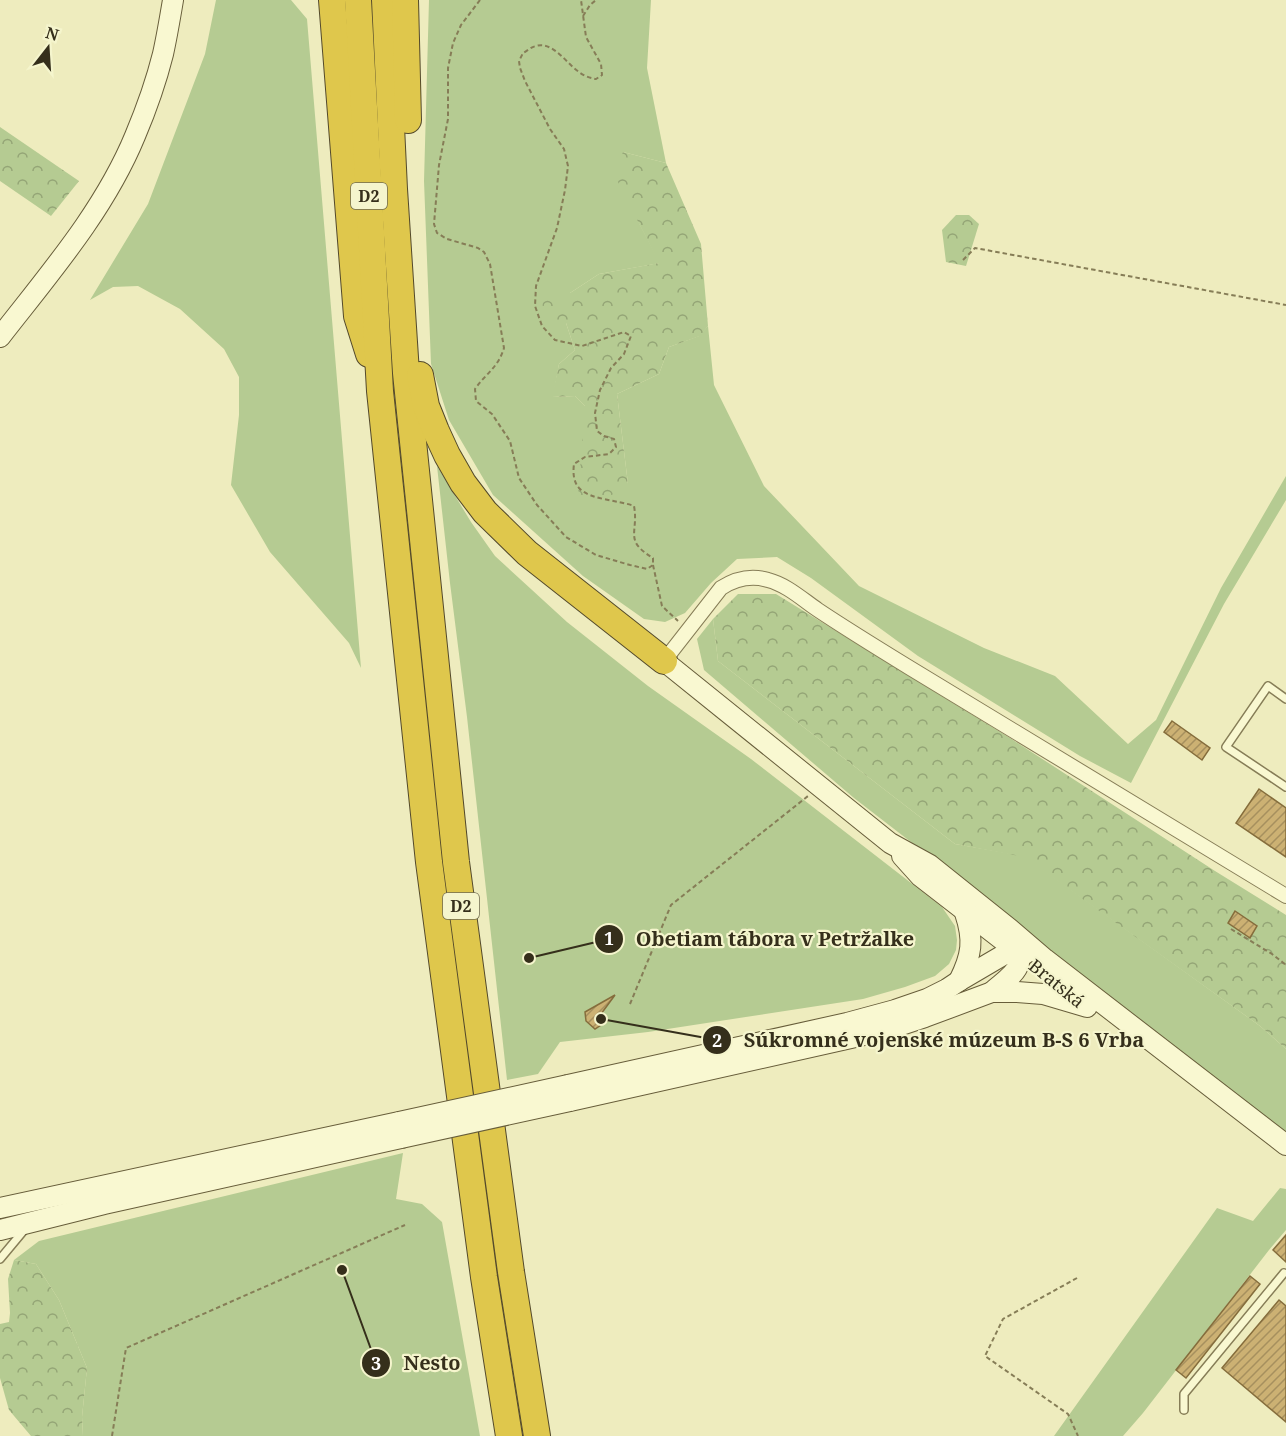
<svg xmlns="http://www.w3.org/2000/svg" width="1286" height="1436" viewBox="0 0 1286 1436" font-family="'Noto Serif',serif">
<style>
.grass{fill:#b5cb92}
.forest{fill:url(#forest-crowns)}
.building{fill:url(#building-hatch);stroke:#856d3c;stroke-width:1.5}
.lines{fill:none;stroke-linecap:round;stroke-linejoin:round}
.service-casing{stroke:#867d57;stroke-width:10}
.minor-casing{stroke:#867d57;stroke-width:16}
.secondary-casing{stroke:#675d3a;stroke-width:22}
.motorway-casing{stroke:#53492b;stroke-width:28}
.path{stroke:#867d57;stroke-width:2;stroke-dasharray:4.5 3;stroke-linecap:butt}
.service{stroke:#f9f8d1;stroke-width:7}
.minor{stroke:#f9f8d1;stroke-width:14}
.secondary{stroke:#f9f8d1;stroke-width:20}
.motorway{stroke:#dfc74c;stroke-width:26}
.secondary-bridge-casing{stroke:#675d3a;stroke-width:22;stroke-linecap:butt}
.secondary-bridge{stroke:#f9f8d1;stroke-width:20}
.labels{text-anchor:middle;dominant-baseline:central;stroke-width:4.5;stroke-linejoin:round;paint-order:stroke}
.shield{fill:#f5f5cd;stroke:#6f6a50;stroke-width:1.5}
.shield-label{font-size:16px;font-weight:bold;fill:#352f1b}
.street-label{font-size:18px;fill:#352f1b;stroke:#f5f5cd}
.leader{fill:none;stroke:#352f1b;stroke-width:2}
.callout-dot{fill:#352f1b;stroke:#f5f5cd;stroke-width:2}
.mark-label{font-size:18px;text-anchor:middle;font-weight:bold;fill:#fff}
.callout-label{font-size:20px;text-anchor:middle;font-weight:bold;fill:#352f1b;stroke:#f5f5cd;stroke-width:4.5;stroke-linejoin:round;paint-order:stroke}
</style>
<defs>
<pattern id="forest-crowns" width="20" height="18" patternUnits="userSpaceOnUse" patternTransform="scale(1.5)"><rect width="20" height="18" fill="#b5cb92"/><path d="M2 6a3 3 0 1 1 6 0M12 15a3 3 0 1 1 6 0" fill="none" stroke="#94a576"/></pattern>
<pattern id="building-hatch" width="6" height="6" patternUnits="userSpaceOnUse" patternTransform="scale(1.5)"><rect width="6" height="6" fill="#ccb173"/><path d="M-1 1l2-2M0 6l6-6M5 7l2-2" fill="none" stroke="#a6905e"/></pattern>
</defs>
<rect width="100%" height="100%" fill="#eeecbe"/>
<g class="grass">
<path d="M216 0H291L307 19 361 668 349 643 270 552 231 485 239 415V377L224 349 180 309 138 286 113 287 90 300 148 204 205 54Z"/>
<path d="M429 0H651L647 68 666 163 623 152 639 223 660 263 599 274 570 293 566 323 575 350 559 364 553 397 575 396 585 406 628 484 617 394 659 374 669 347 699 336 708 326 714 385 764 486 859 586 984 648 1055 676 1128 744 1156 720 1221 588 1286 476V500L1224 604 1131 783 1080 756 918 656 811 578 777 557 737 559 711 583 685 613 665 622 644 619 583 576 493 495 449 420 431 364 424 181Z"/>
<path d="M437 466 471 522 495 556 567 622 648 686 751 759 942 907 955 926 957 940 956 950 949 964 935 976 905 987 863 999 648 1032 560 1042 538 1074 507 1080 467 717 450 583Z"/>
<path d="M713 619 718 661 955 844 1024 856 1260 1026 1286 1049V1132L854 798 704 670 697 639Z"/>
<path d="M403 1153 396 1199 422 1204 442 1222 480 1436H83L82 1417 87 1368 59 1300 36 1264 14 1260 39 1241Z"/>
<path d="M1280 1188 1286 1189V1230L1269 1250 1143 1413 1123 1436H1054L1217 1208 1253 1221Z"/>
</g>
<g class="forest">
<path d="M0 127 79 181 51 216 0 181Z"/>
<path d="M623 152 666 163 701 244 708 326 700 336 669 347 659 374 617 394 628 484 600 503 578 496 585 406 575 396 552 397 559 364 575 350 566 323 544 317 542 301 570 293 599 274 659 263 614 174Z"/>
<path d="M956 215H969L979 224 966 266 946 262 942 230Z"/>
<path d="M738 594H776L1010 738 1215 871 1286 915V1049L1260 1026 1024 857 955 844 718 661 713 619Z"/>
<path d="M14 1260 36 1264 59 1300 87 1368 82 1417 83 1436H31L9 1410 0 1378V1324L9 1322 10 1313 8 1279Z"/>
</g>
<g class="building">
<path d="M1172 721 1210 748 1202 760 1164 732Z"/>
<path d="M1259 789 1286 808V857L1236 823Z"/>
<path d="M1235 911 1257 926 1250 938 1228 923Z"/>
<path d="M615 995 601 1014 607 1021 595 1029 586 1021 585 1012Z"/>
<path d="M1286 1235V1262L1273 1250Z"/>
<path d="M1250 1276 1260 1284 1186 1378 1176 1370Z"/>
<path d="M1279 1300 1286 1306V1422L1222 1368Z"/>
</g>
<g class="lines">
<defs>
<g id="service">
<path d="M1286 699 1268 686 1226 747 1286 787"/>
<path d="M0 1259 25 1229"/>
<path d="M1184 1410V1394L1284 1273"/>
</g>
<path id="minor" d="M664 661 721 588C735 579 751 575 768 580 787 585 802 599 818 610 848 630 879 649 910 668 1035 745 1161 820 1286 896"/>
<g id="secondary">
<path d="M0 337C49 274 104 211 135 136 146 110 156 82 163 54 167 36 170 18 173 0"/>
<path d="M664 661 890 843 930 865 1010 929 1045 959 1286 1145"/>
<path d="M902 856 920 876 1022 955"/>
<path d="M959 981C972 955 974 940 965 913"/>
<path d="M992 992C1000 984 1016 975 1019 963 1020 957 1019 949 1018 943"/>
<path d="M568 1085 847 1023 895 1010 927 999 947 989 959 981 1005 954H1025"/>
<path d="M570 1101 851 1038 889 1029 925 1017 992 992H1017L1043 994 1087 1007"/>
<path d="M0 1208 399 1122"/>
<path d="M0 1230 104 1204 401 1138"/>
</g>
<g id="motorway">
<path d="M332 0 357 316 369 354"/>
<path d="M358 0 380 391 429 862 484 1277 509 1436"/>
<path d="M385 0 394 189 406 373 456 862 511 1272 537 1436"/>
<path d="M405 0 408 120"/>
<path d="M420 375 426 406 436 431 447 455 463 483 485 512 527 553 664 661"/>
</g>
</defs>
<use href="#service" class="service-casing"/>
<use href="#minor" class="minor-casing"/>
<use href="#secondary" class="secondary-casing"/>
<use href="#motorway" class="motorway-casing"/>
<g class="path">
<path d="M480 0 461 25 453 43 448 68V119L439 165 434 224 437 233 447 239 478 248 484 252 490 264 504 348C498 368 486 373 475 389L476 401 492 414 510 441 519 478 537 505 566 537 596 555 630 565 647 569 653 565V558C623 540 639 533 634 506 618 500 590 500 579 488 573 481 573 472 574 464L585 457 609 454 616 447 614 439 604 436 597 431 595 413 600 390 611 368 624 354 631 336 624 332 582 346 555 340 542 326 535 306 536 286 557 228 565 190 568 166 564 149 550 129 525 81 520 68 519 61 523 53C527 51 531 47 536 46 553 41 566 63 579 72 584 76 590 78 596 79L602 75 601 64 586 37 581 0"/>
<path d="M583 16 590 5 596 0"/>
<path d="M963 260 975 248 1286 305"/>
<path d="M653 565 662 606 678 621"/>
<path d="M1231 929 1272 954 1286 965"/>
<path d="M630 1004 671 905 808 796"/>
<path d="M1077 1278 1003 1319 985 1356 1068 1414 1078 1436"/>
<path d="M112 1436 126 1348 405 1225"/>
</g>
<use href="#service" class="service"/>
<use href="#minor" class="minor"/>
<use href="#secondary" class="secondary"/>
<use href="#motorway" class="motorway"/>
<defs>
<g id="secondary-bridge">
<path d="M399 1122 568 1085"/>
<path d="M401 1138 570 1101"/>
</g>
</defs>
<use href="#secondary-bridge" class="secondary-bridge-casing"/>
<use href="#secondary-bridge" class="secondary-bridge"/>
</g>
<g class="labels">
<g class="shield">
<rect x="351" y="183" width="36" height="26" rx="4.5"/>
<rect x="443" y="893" width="36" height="26" rx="4.5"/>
</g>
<g class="shield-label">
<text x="369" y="196">D2</text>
<text x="461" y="906">D2</text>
</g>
<g class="street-label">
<text transform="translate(1057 983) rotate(39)">Bratská</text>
</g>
</g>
<path class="leader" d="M529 958L609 939M601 1019L717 1040M342 1270L376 1363"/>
<g class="callout-dot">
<circle cx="529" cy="958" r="6"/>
<circle cx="601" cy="1019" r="6"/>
<circle cx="342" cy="1270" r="6"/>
<circle cx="609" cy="939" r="15"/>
<circle cx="717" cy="1040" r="15"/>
<circle cx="376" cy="1363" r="15"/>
</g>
<g class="mark-label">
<text x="609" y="945">1</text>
<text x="717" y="1047">2</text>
<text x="376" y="1370">3</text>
</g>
<g class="callout-label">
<text x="775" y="946">Obetiam tábora v Petržalke</text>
<text x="944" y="1047">Súkromné vojenské múzeum B-S 6 Vrba</text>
<text x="432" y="1370">Nesto</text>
</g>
<g transform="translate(48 48) rotate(17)" stroke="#f5f5cd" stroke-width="4.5" paint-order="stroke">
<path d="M0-4.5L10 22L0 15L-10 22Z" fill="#352f1b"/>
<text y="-9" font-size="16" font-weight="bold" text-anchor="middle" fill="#352f1b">N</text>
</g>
</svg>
